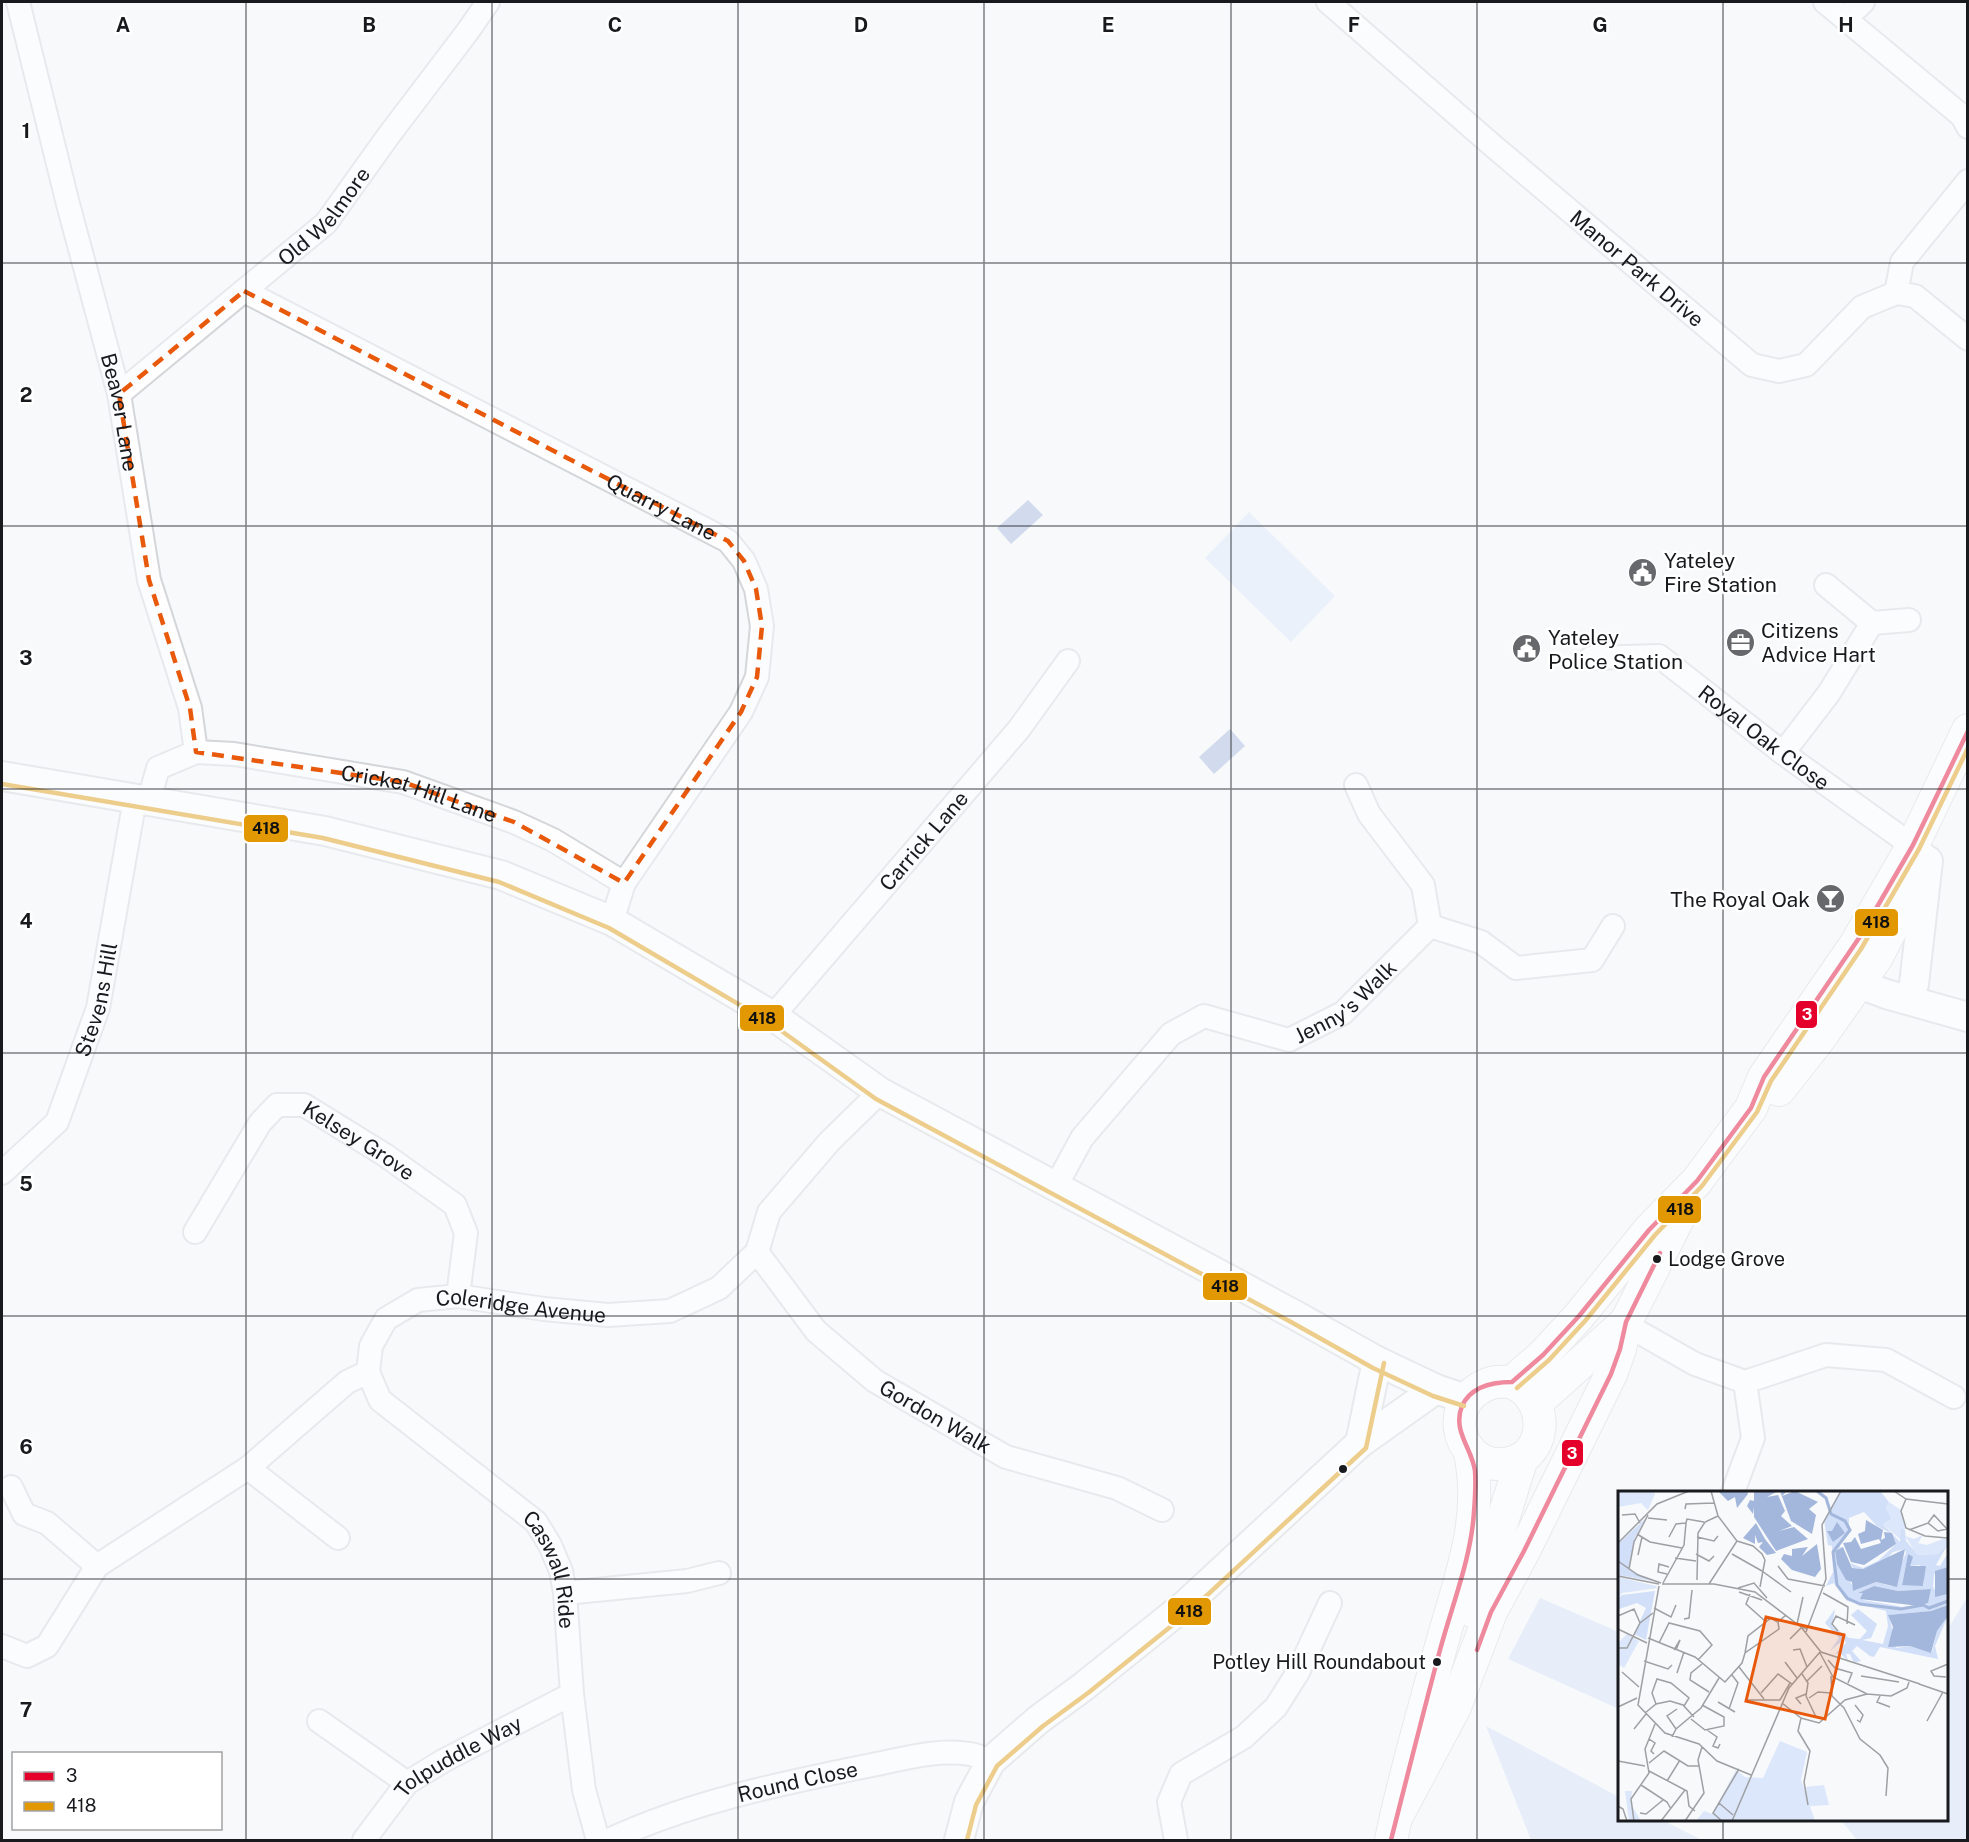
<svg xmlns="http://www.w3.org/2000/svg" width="1969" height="1842" viewBox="0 0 1969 1842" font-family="'Public Sans',sans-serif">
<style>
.green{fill:#dce7fb}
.forest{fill:#d2dff9}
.water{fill:#a3b6dc}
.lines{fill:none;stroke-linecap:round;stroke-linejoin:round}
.minor-casing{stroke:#d4d6d9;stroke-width:26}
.tertiary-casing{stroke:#d4d6d9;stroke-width:32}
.secondary-casing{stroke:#d4d6d9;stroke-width:34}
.minor{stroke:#fefefe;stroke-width:22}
.tertiary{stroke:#fefefe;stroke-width:28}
.secondary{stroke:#fefefe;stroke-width:32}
.bus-1-casing{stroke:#fff;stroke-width:9}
.bus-2-casing{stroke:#fff;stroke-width:9}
.bus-1{stroke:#e4002b;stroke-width:4.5}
.bus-2{stroke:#e19803;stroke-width:4.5}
.marked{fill:none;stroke:#e8590c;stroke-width:4.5;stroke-dasharray:12 8;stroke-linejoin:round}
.grid{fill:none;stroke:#181a1e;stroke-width:1.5;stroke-opacity:0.55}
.bus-dot{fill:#181a1e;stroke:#fff;stroke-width:2}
.labels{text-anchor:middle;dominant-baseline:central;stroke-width:5;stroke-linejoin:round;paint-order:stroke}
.bus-label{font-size:20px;fill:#181a1e;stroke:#fff;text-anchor:start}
.street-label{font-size:21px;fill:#181a1e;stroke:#fff}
.poi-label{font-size:21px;fill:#181a1e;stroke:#fff;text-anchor:start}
.inset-river{fill:none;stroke:#a3b6dc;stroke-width:3}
.inset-road{fill:none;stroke:#9ea0a3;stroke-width:1.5}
.view{fill:#e8590c;fill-opacity:0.15;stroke:#e8590c;stroke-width:3}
.inset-edge{fill:none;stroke:#181a1e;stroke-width:3}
.grid-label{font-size:20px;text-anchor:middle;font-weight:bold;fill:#181a1e;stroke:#fff;stroke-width:5;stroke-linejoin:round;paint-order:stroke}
.line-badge{stroke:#fff;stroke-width:2}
.badge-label{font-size:16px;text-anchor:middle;font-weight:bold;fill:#fff}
.pale-badge-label{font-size:16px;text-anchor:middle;font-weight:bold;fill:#111}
</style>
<rect width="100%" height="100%" fill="#f7f9fb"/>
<path class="green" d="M1249 512 1335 596 1291 642 1205 558Z"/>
<g class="forest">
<path d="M1540 1598 1619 1632V1709L1508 1659Z"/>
<path d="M1967 1598V1840H1857L1841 1820H1946L1947 1630Z"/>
<path d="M1486 1726 1619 1797 1620 1820H1662L1702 1840H1531Z"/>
</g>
<g class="water">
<path d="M1028 500 1043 515 1011 544 997 528Z"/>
<path d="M1230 729 1245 746 1214 774 1199 757Z"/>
</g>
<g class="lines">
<defs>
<g id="minor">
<path id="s1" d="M18 2 68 204 119 394 149 580 190 708 196 752"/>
<path id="s2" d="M1328 2 1492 145 1752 365 1779 371 1806 365 1862 307 1896 293 1915 296 1968 339"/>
<path d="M1825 2 1962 116 1968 127"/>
<path d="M1846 18 1863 2"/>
<path id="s3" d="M244 291 728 541 744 561 756 589 762 626 757 677 741 712 624 883 612 921"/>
<path d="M1896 293 1902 262 1968 181"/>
<path id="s4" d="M119 394 326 223 389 135 468 31 488 2"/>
<path d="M1872 623 1909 620"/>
<path id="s5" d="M1591 658 1659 656 1783 753 1924 854"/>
<path d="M1783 753 1829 693 1872 623 1826 585"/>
<path id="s6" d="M149 800 158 768 196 752 234 754 403 782 514 822 553 840 624 883"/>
<path d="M1430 926 1481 942 1516 968 1592 960 1613 926"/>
<path id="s7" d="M773 1016 1019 729 1068 661"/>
<path id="s8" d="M2 1173 57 1122 98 1008 135 799"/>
<path id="s9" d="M1056 1186 1082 1138 1171 1034 1204 1016 1289 1040 1343 1013 1430 926 1423 885 1369 814 1356 785"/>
<path id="s10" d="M195 1232 260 1123 277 1105H304L385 1155 455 1205 466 1233 458 1296"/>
<path id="s11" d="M757 1252 816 1331 875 1381 1006 1457 1117 1488 1162 1510"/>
<path d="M1626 1322 1637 1331 1695 1364 1745 1382 1826 1355 1886 1360 1954 1397"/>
<path id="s12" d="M368 1372 380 1400 536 1522 550 1545 561 1571 565 1593 572 1694 584 1790 598 1840"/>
<path d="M248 1468 338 1538"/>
<path d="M11 1487 24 1514 47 1523 97 1566"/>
<path d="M1733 1492 1753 1438 1745 1382"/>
<path d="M565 1593 687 1581 719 1573"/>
<path id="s13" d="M2 1646 27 1656 47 1646 97 1566 248 1468 347 1382 368 1372 371 1346 386 1319 418 1300 458 1296 544 1309 608 1315 670 1311 719 1288 757 1252 769 1212 829 1142 880 1092"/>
<path d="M319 1721 407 1783"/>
<path id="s14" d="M364 1840 407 1783 443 1761 572 1694"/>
<path id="s15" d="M609 1840C690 1802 779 1784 867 1766 899 1760 937 1748 970 1754 977 1755 985 1759 991 1761"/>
<path d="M1176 1840 1169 1802 1181 1774 1244 1737 1276 1707 1298 1672 1330 1603"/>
</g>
<g id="tertiary">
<path d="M2 776 325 831 501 875 612 921 773 1016 880 1092 1295 1315 1377 1361 1436 1389 1466 1399"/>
<path d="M1838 976 1886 994 1968 1017"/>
<path d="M1914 984 1928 861"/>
<path d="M1360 1443 1377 1361"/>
<path d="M959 1840 969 1802 991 1761 1038 1720 1083 1687 1185 1605 1360 1443 1436 1389"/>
</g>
<g id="secondary">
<path d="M1779 1090 1817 1042 1877 957 1924 865"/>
<path d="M1495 1382C1501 1382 1508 1381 1513 1383 1553 1401 1547 1464 1500 1464 1455 1465 1440 1396 1495 1382Z"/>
<path d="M1512 1382 1543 1355 1579 1316 1649 1230 1697 1181 1751 1108 1764 1077 1855 945 1913 845 1968 730"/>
<path d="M1536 1403 1626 1322"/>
<path d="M1474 1612 1522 1458"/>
<path d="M1396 1818 1455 1707 1491 1612 1524 1551 1611 1374 1620 1349 1626 1322 1683 1209"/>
<path d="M1391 1840C1404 1776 1423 1713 1440 1650 1458 1583 1486 1519 1469 1449"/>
</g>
</defs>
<use href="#minor" class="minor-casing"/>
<use href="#tertiary" class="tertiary-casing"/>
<use href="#secondary" class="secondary-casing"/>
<use href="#minor" class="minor"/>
<use href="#tertiary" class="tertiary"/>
<use href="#secondary" class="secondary"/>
<defs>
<g id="bus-1">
<path d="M1477 1650 1491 1612 1524 1551 1611 1374 1620 1349 1626 1322 1660 1253"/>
<path d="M1391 1840C1407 1777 1423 1713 1440 1650 1452 1605 1471 1559 1474 1512 1475 1499 1476 1484 1475 1471 1472 1448 1452 1431 1462 1406 1471 1386 1493 1382 1512 1382L1543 1355 1579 1316 1649 1230 1697 1181 1751 1108 1764 1077 1859 938 1913 845 1968 731"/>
</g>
<g id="bus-2">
<path d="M2 784 323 838 499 882 609 928 769 1022 876 1099 1291 1322 1373 1368 1433 1396 1464 1406"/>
<path d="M1517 1388 1549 1360 1585 1321 1655 1235 1702 1186 1757 1112 1771 1081 1861 949 1919 849 1968 748"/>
<path d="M967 1840 976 1805 997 1766 1043 1726 1088 1693 1190 1611 1366 1448 1384 1363"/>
</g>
</defs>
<use href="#bus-1" class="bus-1-casing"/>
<use href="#bus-2" class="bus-2-casing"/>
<use href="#bus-1" class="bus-1"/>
<use href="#bus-2" class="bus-2"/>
</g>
<path d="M0 0H1969V1842H0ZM244 291 728 541 744 561 756 589 762 626 757 677 741 712 624 883 514 822 403 782 196 752 190 708 149 580 119 394Z" fill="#f7f9fb" fill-opacity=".55" fill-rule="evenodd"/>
<path class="marked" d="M244 291 728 541 744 561 756 589 762 626 757 677 741 712 624 883 514 822 403 782 196 752 190 708 149 580 119 394Z"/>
<path class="grid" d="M246 2V1840M492 2V1840M738 2V1840M984 2V1840M1231 2V1840M1477 2V1840M1723 2V1492M2 263H1968M2 526H1968M2 789H1968M2 1053H1968M2 1316H1968M2 1579H1620M1946 1579H1968M1723 1820V1840"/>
<defs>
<symbol id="civic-disc" viewBox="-11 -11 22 22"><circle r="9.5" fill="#66686b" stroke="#fff"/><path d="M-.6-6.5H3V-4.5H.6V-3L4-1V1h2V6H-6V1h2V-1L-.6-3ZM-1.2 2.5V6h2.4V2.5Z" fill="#fff"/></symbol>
<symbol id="office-disc" viewBox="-11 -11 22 22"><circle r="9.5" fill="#66686b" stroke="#fff"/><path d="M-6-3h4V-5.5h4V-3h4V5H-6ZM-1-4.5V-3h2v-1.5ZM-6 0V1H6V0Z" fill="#fff"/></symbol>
<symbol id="bar-disc" viewBox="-11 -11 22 22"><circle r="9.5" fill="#66686b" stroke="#fff"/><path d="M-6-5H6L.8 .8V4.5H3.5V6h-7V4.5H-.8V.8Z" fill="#fff"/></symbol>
</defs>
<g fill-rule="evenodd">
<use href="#civic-disc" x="1626" y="556" width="33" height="33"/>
<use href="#office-disc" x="1724" y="626" width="33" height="33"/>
<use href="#civic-disc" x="1510" y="632" width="33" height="33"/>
<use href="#bar-disc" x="1814" y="882" width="33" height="33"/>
</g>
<g class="bus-dot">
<circle cx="1657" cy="1259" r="5"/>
<circle cx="1343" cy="1469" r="5"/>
<circle cx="1437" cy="1662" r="5"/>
</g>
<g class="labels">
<g class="bus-label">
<text x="1668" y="1259">Lodge Grove</text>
<text x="1426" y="1662" text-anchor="end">Potley Hill Roundabout</text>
</g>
<g class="street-label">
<text stroke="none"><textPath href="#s4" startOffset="272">Old Welmore</textPath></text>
<text stroke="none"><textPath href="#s2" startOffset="408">Manor Park Drive</textPath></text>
<text stroke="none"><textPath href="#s1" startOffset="423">Beaver Lane</textPath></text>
<text stroke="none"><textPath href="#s3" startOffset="470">Quarry Lane</textPath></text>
<text stroke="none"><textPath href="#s5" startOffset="201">Royal Oak Close</textPath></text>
<text stroke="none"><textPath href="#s6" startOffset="302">Cricket Hill Lane</textPath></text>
<text stroke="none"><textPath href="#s7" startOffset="231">Carrick Lane</textPath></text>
<text stroke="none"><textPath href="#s9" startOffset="386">Jenny's Walk</textPath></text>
<text stroke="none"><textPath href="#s8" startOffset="204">Stevens Hill</textPath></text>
<text stroke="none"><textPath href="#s10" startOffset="244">Kelsey Grove</textPath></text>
<text stroke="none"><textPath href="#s13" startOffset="676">Coleridge Avenue</textPath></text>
<text stroke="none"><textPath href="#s11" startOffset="246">Gordon Walk</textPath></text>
<text stroke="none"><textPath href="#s12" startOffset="279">Caswall Ride</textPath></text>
<text stroke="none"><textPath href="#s14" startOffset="129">Tolpuddle Way</textPath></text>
<text stroke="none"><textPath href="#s15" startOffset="198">Round Close</textPath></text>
</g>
<g class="poi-label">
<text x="1664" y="560">Yateley<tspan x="1664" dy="24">Fire Station</tspan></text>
<text x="1761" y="630">Citizens<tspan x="1761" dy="24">Advice Hart</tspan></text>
<text x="1548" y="637">Yateley<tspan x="1548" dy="24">Police Station</tspan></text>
<text x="1810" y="899" text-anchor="end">The Royal Oak</text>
</g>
</g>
<g transform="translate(1618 1491)">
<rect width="330" height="330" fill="#f7f9fb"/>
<path d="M0 0H35L37 3 30 19 23 12 0 16ZM271 11 283 19 288 37 283 41 284 50 265 33 274 28 268 17ZM305 44 300 52 309 54 325 48H330V53L320 63 299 64 287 45 296 48ZM0 86 38 95 39 97 4 102 0 107ZM9 143 21 150 6 177 0 173V152ZM162 250 189 261 183 289 189 305 188 296 206 294 211 314 192 315 197 330H78L86 320 94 323 118 279 127 286 145 287ZM7 300H14L13 313 23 330H11Z" fill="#dce7fb"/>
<path d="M222 0H262L271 11 268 17 274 28 265 33 282 51 283 38 287 39 288 50 300 64 320 63 330 53 318 74 322 75 330 62V76L316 83 315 96 321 105 330 103V114L313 120 271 124 278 157 292 155 314 161 319 140 330 125 317 155 320 168 262 156 256 166 252 165 239 155 234 160 243 170 236 172 232 163H228L230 170 222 162 217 163 228 152 226 148 212 160 221 147 207 132 217 118 214 135 231 147 242 148 249 140 233 124 240 118 259 133 253 147 244 149 265 153 270 135 268 120 229 110 216 92 208 95 215 81 214 55 210 54 206 29ZM246 21 259 35 274 43 278 53 260 70 245 77 232 72 220 52 231 40V27ZM223 56 235 77 245 78 268 69 275 61 287 58 288 62 273 95 258 91 238 99 219 73 217 60ZM290 63 292 75 302 74 306 81V94L284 93ZM256 95 280 100 313 98 309 113 285 116 245 109V102H240ZM29 26 17 46 11 76 15 81 41 91 0 84V53ZM37 100 28 149 16 143 28 117 19 112 1 118 0 108 4 104Z" fill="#d2dff9" fill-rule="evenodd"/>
<path d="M100 0H129L130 3 119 17 117 6 110 10ZM136 0H160L149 6 160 4 167 20 163 25 174 35 161 40 176 36 190 48 158 60 136 26V16L135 23 129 15 132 9 136 10ZM162 0H169L164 5 177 0 200 11 191 18 198 24 194 43 173 30ZM248 29 265 39 263 49 267 47 266 41 274 42 278 53 246 74 233 71 225 52 233 51 237 46 243 58 263 52 261 48 243 53 240 43 247 40ZM219 31 227 42 215 51 209 40H214ZM138 32 147 48 158 62 149 64 141 56 145 51 140 52 137 44V53L125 47ZM199 53 203 78 197 86 174 79 163 68 166 63 174 65V58L190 56 184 65ZM225 56 234 77 245 78 287 58 279 96 258 91 235 100 234 91 228 89 219 73 217 60ZM290 63 295 66 292 75H308L305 95 284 94ZM330 76V103L317 106V80ZM256 95 280 100 313 98 310 112 301 115 242 108 245 102H240ZM330 114V125L319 140 313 162 292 155 270 156 275 136 270 124 313 120Z" fill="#a3b6dc"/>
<path class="inset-river" d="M199 0 208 7 213 23 227 30 232 39 215 61 219 94 229 107 242 113 283 118 305 114 311 117 330 110"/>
<path class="inset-road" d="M276 0 288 8 330 13M288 8 283 20 288 37 307 45 329 47M67 18 68 13 96 12M4 24 17 23 22 32M30 27 49 29M68 32 69 28 86 31M291 39 310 32 320 40 329 38 316 24 310 32M19 43 32 51 64 57M51 46 58 33 68 32M79 46 96 50 100 45M119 50 135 55 144 63 147 69 142 96M0 52 39 13 71 0M78 63 91 70 96 65M114 63 144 80M20 64 24 46M57 67 78 70M0 70 20 84 43 92M160 75 170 88 207 95M11 78 16 51 30 24M144 80 173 101M49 83 40 81 41 73 51 76M0 85 41 93M79 89 80 42 87 31 100 25M45 92 66 54 68 32M44 93H96L137 101 183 136 203 161 302 193M91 93 119 50 100 25 93 0M41 95 20 214 47 242 81 253 99 270 133 284M120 97 136 92 149 107M121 101 144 109M205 102 230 116 229 133M132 103 128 113 147 130M36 117 53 126 58 114M0 125 16 118 22 132M66 128 71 127 74 99M179 133 185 106M0 138 29 152M220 140 214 133 218 125 237 134M188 141 208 88 204 34 223 0M30 147 77 166 107 191 124 172 127 162 161 138 160 131 168 124M172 148 184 136 189 138M41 152 51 132 82 140 94 154 80 169M0 157H9L22 132 35 122M56 159 62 149 58 159M175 159 182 158 189 176M127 162 130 145 153 127 159 131M202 162 215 186 249 203 273 205 289 197 291 191M210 169 217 177 234 182 230 192M26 170 50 178 54 174M167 171 179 187M84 173 73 182 72 189 91 201M121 176 146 208M4 181 21 196M59 182 66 161M184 183 190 192 188 205 198 226M213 185 214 205 226 217 242 248 262 264 270 277 268 305M243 185 281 191M328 186 316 185 313 180 330 173M189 190 204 175M301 193 330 203M143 202 160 183 174 193M262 205 259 211 272 216M191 207 200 201 213 202M127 209H162M162 209 172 192M100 211 117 221M164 212 183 227 201 232 227 209 249 203M38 213 34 202 39 188 53 192 71 207 66 215M183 213 178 207 188 203M237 214 245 224 242 231 239 229M0 216 19 207M111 218 120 192 114 184M27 222 38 213 52 210 65 214 76 226M183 227 180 240 192 260 186 291 190 314M73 228 87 239 106 235V226L84 214M309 230 325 201M16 238 28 223M58 238 49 225 59 218M89 239 99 246 95 255 100 257 102 253M54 246 58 238 83 217 101 187M31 248 37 252 33 260 36 263M0 270 27 275M31 272 46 260 70 275H81M31 280 69 300 71 315 77 320M49 290 62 269M23 294 49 311 53 318M101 312 115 324M0 315 5 318 9 330M22 322 28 323 45 309M16 330 13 308 31 282 27 258 37 233M43 330 67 299M67 330 86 302 80 269 84 256M104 330 95 322 121 278M114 330 171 197 202 161"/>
<path class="view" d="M148 126 226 144 207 228 128 210Z"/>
<rect width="330" height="330" class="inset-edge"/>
</g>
<g class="grid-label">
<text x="123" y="32">A</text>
<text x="369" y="32">B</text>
<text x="615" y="32">C</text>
<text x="861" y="32">D</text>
<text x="1108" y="32">E</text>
<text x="1354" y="32">F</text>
<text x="1600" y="32">G</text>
<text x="1846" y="32">H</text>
<text x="26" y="138">1</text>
<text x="26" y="402">2</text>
<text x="26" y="665">3</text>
<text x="26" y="928">4</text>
<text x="26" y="1191">5</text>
<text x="26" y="1454">6</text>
<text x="26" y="1717">7</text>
</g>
<g class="line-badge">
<rect x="243" y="814" width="46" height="29" rx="6" fill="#e19803"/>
<rect x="1854" y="908" width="45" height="29" rx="6" fill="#e19803"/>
<rect x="1795" y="1000" width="23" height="29" rx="6" fill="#e4002b"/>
<rect x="739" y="1004" width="46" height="28" rx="6" fill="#e19803"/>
<rect x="1657" y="1195" width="45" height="29" rx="6" fill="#e19803"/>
<rect x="1202" y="1272" width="46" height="29" rx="6" fill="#e19803"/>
<rect x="1561" y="1439" width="23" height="28" rx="6" fill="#e4002b"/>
<rect x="1167" y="1597" width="45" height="29" rx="6" fill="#e19803"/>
</g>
<g class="badge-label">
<text x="1807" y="1020">3</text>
<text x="1572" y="1459">3</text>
</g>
<g class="pale-badge-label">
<text x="266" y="834">418</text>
<text x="1876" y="928">418</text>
<text x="762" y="1024">418</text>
<text x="1680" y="1215">418</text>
<text x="1225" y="1292">418</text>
<text x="1189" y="1617">418</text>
</g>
<rect width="1969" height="1842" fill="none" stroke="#181a1e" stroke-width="6"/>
<rect x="12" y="1752" width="210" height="78" fill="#ffffff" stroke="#a3a3a5" stroke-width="1.5"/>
<rect x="24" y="1772" width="30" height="9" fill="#e4002b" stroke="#a3a3a5" stroke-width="1.5"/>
<text x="66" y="1782" font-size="18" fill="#181a1e">3</text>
<rect x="24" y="1802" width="30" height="9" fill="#e19803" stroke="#a3a3a5" stroke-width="1.5"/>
<text x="66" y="1812" font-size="18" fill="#181a1e">418</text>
</svg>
